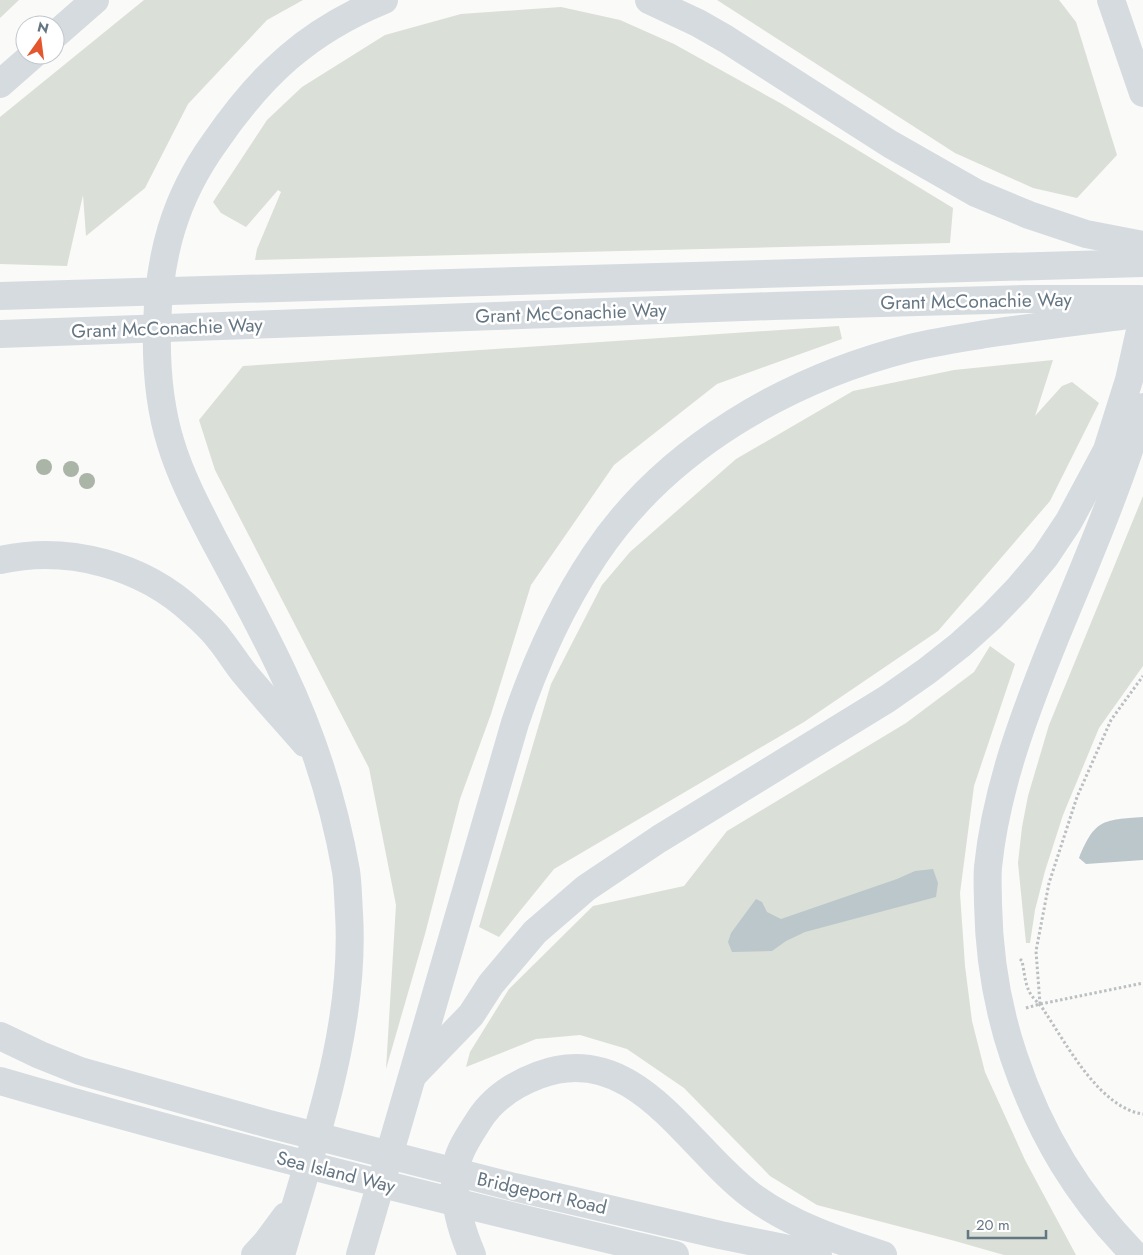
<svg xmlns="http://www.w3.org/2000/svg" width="1143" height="1255" viewBox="0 0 1143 1255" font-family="Jost,sans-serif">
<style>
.green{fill:#dadfd7}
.water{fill:#bbc7cb}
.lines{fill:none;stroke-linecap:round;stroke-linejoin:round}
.path{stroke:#bbbfc2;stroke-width:3;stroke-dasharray:2.5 2.5;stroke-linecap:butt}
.primary{stroke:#d6dbdf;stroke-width:28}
.tree{fill:#aab4a7}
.labels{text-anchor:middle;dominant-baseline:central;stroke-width:5;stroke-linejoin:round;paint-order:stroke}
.street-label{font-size:19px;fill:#657683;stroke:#fff}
</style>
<rect width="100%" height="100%" fill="#fafaf8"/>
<g class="green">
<path d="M0 0H19L0 18Z"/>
<path d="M144 0H303L267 20 188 104 145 188 86 236 83 195 67 266 0 264V117Z"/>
<path d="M717 0H1059L1076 22 1117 155 1077 198 1033 188 955 153Z"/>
<path d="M561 7 620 20 674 44 782 104 953 208 950 243 255 260 257 249 281 192 278 190 246 227 221 213 213 202 267 120 302 87 385 35 461 14Z"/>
<path d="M839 326 842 339 717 384 614 465 531 585 491 714 460 799 425 934 386 1069 396 905 369 768 215 470 199 420 243 366Z"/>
<path d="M1053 360 1035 416 1062 386 1072 382 1099 403 1050 501 938 631 804 722 554 869 499 937 479 927 551 684 602 585 630 552 736 459 853 391 954 370Z"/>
<path d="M1143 496V666L1099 728 1063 815 1045 871 1035 910 1030 943H1026L1018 863 1022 827 1028 796 1049 725Z"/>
<path d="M990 646 1015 664 974 786 960 893 965 966 972 1021 985 1072 1025 1160 1076 1255H1004L955 1241 817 1205 770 1176 684 1088 627 1049 580 1035 536 1039 466 1067 470 1052 509 989 593 906 684 886 727 831 906 723 974 672Z"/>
</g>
<g class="water">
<path d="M1143 817V860L1086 864 1079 858C1095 819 1103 820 1143 817Z"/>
<path d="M933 869 938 883 936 897 805 932 786 941 772 951 732 952 728 942 731 933 756 899 762 902 767 912 781 919 897 879 915 871Z"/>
</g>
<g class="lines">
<g class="path">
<path d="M1020 959 1022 961C1024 970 1025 983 1029 991 1032 998 1041 1005 1045 1012 1067 1045 1100 1108 1143 1114"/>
<path d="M1040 1004 1036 951 1049 883 1077 797 1111 720 1143 676"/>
<path d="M1026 1008 1040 1004 1143 983"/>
</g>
<g class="primary">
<path d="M649 0 698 23 726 39 890 144 976 193 1029 215 1086 234 1143 245"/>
<path d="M1111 0 1143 93"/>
<path d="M55 35 95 0"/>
<path d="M0 84 33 55"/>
<path d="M0 296 1143 263"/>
<path d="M0 334 773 306 1023 299H1140"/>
<path d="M0 560C68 545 143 565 194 613 203 621 213 630 220 640 229 651 236 663 245 674 264 697 285 720 305 743"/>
<path d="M0 1036 40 1055 80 1071 269 1124 514 1187 720 1235 818 1255"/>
<path d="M415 1073 471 1015 491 984 535 932 586 888 659 839 887 699 927 671 960 645 991 617 1018 589 1045 557 1069 521 1107 450 1129 380 1143 317"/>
<path d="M0 1081C223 1146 449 1202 675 1255"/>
<path d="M255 1255 266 1243 286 1216"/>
<path d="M281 1255C313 1143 356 1030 349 913 348 899 348 884 346 871 334 802 312 734 282 671 261 626 237 583 214 540 198 509 181 477 171 444 159 406 156 365 157 326 159 256 174 199 215 142 261 75 308 31 384 0"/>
<path d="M360 1255 515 723C535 663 560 607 595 555 666 448 788 379 910 348 935 342 961 338 986 334 1038 326 1091 320 1143 313"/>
<path d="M472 1255C460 1227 451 1193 457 1163 460 1148 471 1133 479 1120 493 1098 515 1084 539 1075 635 1039 688 1149 752 1196 792 1225 836 1240 883 1255"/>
<path d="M1135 1255C1078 1197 1040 1134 1014 1057 997 1007 989 956 988 904 988 892 987 879 988 867 996 789 1024 715 1053 643 1085 565 1119 487 1143 407"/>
</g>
</g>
<g class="tree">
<circle cx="44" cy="467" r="8"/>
<circle cx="71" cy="469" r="8"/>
<circle cx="87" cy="481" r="8"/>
</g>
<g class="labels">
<g class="street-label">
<text transform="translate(976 301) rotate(-1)">Grant McConachie Way</text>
<text transform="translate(571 313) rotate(-2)">Grant McConachie Way</text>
<text transform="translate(167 328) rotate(-2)">Grant McConachie Way</text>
<text transform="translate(336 1172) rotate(14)">Sea Island Way</text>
<text transform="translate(542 1193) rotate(13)">Bridgeport Road</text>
</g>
</g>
<g transform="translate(40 40) rotate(14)"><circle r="24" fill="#ffffff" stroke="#c1c8cd"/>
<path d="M0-4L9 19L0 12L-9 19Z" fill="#e4572e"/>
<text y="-8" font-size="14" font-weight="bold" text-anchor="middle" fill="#657683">N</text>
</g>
<path d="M968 1230v8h78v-8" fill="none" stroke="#657683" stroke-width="2.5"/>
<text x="976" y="1230" font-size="15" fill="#657683" stroke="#ffffff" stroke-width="4" paint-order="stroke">20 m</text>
</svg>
